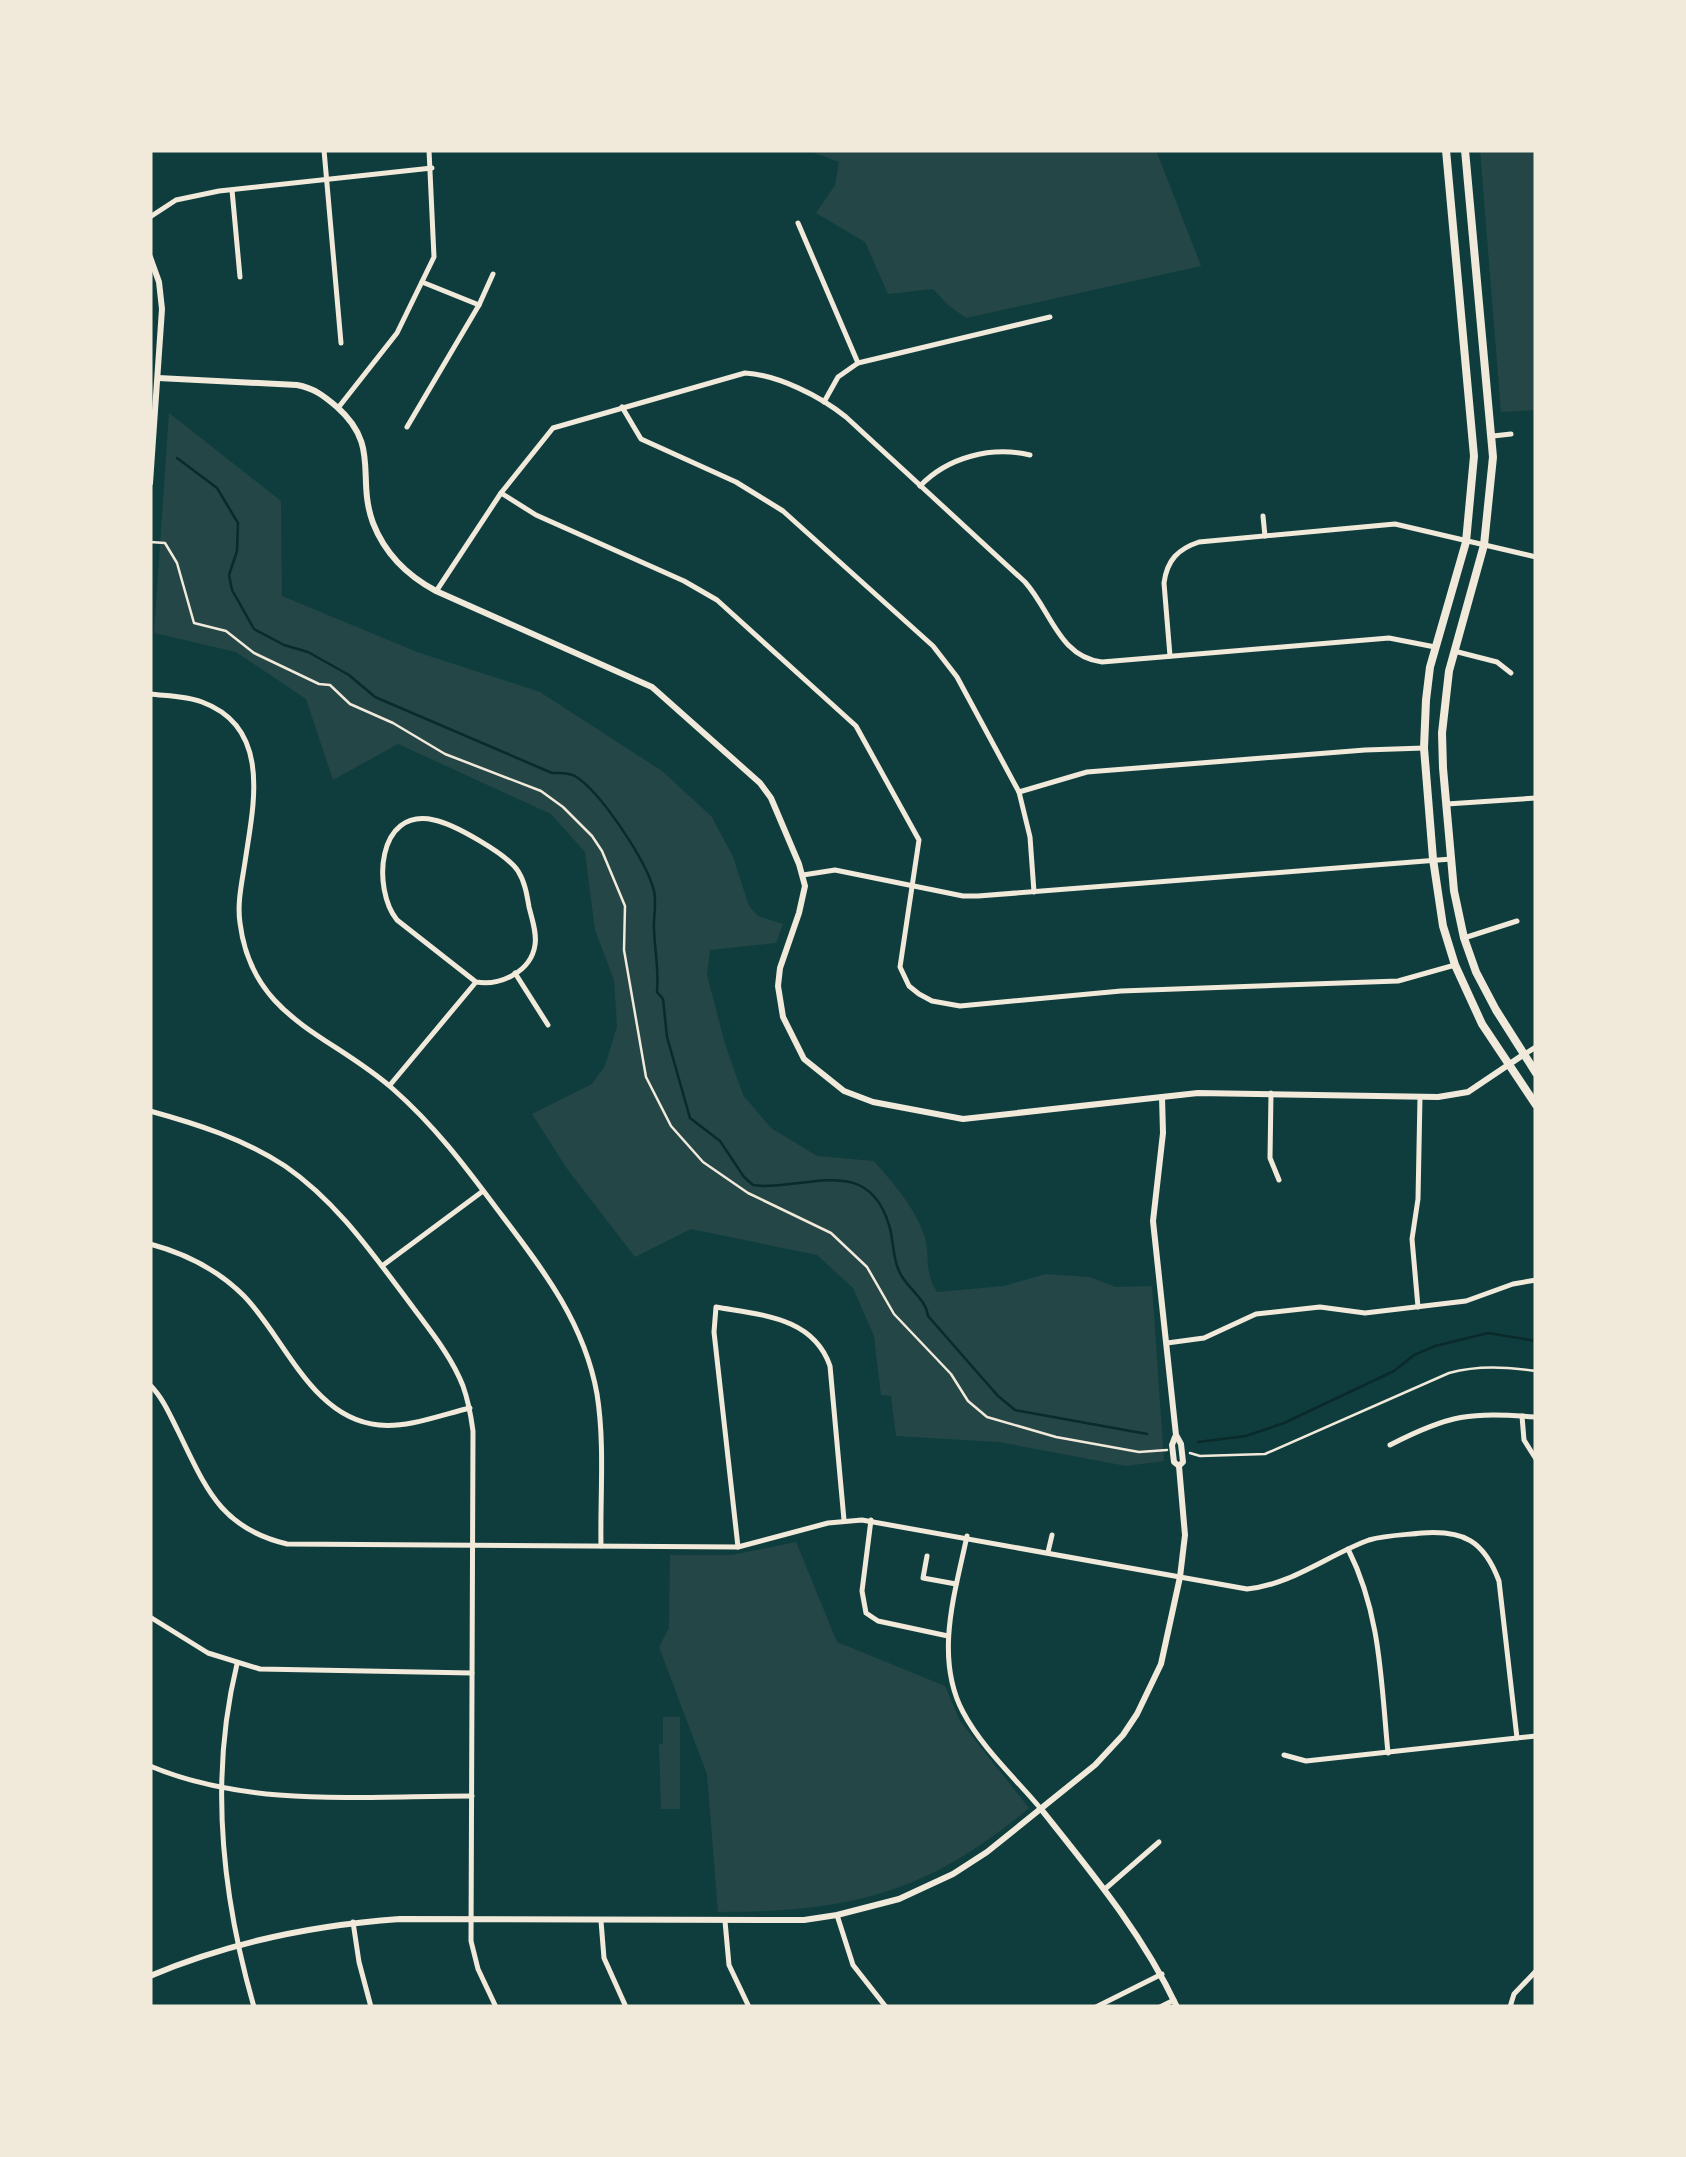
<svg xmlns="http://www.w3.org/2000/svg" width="1686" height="2157" viewBox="0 0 1686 2157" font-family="'Nunito Sans',sans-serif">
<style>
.green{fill:#244646}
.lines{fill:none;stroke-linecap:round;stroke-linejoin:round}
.stream{stroke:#0a2a2b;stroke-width:2.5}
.path{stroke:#f1e9da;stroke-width:2.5}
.minor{stroke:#f1e9da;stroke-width:5}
.tertiary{stroke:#f1e9da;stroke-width:6}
.secondary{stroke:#f1e9da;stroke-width:6}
.primary{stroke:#f1e9da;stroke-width:8}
</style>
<rect width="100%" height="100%" fill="#0f3d3e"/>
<g class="green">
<path d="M807 150H1156L1201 266 966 318 948 305 933 289 888 294 865 242 816 213 835 185 839 162Z"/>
<path d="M1480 150H1536V410L1501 412Z"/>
<path d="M169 413 281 501 282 596 417 652 540 692 662 771 712 817 733 857 749 906 758 916 783 924 776 943 710 950 707 975 725 1044 743 1095 771 1128 817 1156 874 1161C892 1182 913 1205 923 1232 932 1254 922 1269 937 1292L1004 1286 1046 1274 1090 1277 1115 1287 1152 1286 1164 1461 1126 1466 999 1442 896 1436 891 1396 881 1395 874 1336 853 1288 817 1255 691 1229 635 1257 568 1170 532 1114 592 1084 605 1066 617 1026 614 980 595 930 585 852 551 814 398 744 333 780 306 699 236 652 154 633Z"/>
<path d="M796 1542 837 1642 945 1686 960 1721 1029 1808C927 1894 849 1912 718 1912L707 1774 659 1647 669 1628 670 1555H732Z"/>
<path d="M663 1717H680V1809H661L659 1744H663Z"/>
</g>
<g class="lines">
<g class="stream">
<path d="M177 458 217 488 238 523 237 551 229 575 232 590 254 629 284 645 308 652 349 675 375 697 552 773C560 773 567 772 575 776 601 792 647 862 654 891 657 904 653 918 654 930 655 953 659 969 657 992L663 999 667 1037 690 1118 720 1141 744 1177 753 1185 763 1186C815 1186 869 1158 889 1225 894 1240 892 1256 899 1271 906 1288 926 1298 928 1316L998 1396 1015 1410 1147 1434"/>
<path d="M1198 1442 1246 1436 1284 1423 1394 1371 1414 1355 1435 1346 1488 1333 1536 1341"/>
</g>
<g class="path">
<path d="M150 542 165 543 177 563 194 623 226 631 254 653 319 684 330 685 350 704 393 723 445 754 541 791 563 807 592 836 602 851 625 906 624 950 646 1077 671 1126 703 1162 748 1193 831 1233 867 1267 894 1314 951 1374 968 1401 987 1417 1056 1437 1139 1452 1167 1450"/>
<path d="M1190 1453 1200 1456 1265 1454 1449 1373C1479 1365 1505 1367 1536 1371"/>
</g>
<g class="minor">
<path d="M324 150 341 343"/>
<path d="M232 190 240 277"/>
<path d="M150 217 176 200 219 191 432 168"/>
<path d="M798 223 858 363"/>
<path d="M422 282 479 305"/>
<path d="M824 402 838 377 858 363 1050 317"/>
<path d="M622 407 641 439 736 482 783 511 933 646 957 677 1019 792 1030 837 1034 892"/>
<path d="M338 408 397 333 434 257 429 150"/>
<path d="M407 427 479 305 493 274"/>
<path d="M1493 436 1511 434"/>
<path d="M920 486C948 457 991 446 1030 455"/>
<path d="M501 493 536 515 684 581 717 600 856 726 919 840 900 967 909 986 919 994 932 1001 960 1006 1121 991 1398 981 1455 965"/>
<path d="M1263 516 1265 536"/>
<path d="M437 590 501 493 553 428 745 373C778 375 820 396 846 417L1025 582C1051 611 1059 657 1102 662L1389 638 1435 647"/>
<path d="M1454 651 1497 662 1511 673"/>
<path d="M1170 656 1164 583C1167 560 1178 549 1199 542L1395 524 1536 557"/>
<path d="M150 694C167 696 186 696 202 702 273 728 253 807 245 862 242 882 237 903 240 923 252 1019 331 1034 393 1089 434 1125 465 1166 497 1209 541 1267 584 1321 597 1394 605 1444 600 1496 601 1546"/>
<path d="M1019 792 1087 772 1365 750 1424 748"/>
<path d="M1447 804 1536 798"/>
<path d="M803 875 835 870 963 896H978L1451 859"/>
<path d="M1464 938 1517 921"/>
<path d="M515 973 548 1025"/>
<path d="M1523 1055 1536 1047"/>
<path d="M390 1085 476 982C500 986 531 972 535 945 537 933 532 919 529 907 527 895 525 882 518 871 507 854 454 824 434 820 377 807 372 889 397 920L476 982"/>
<path d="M1271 1093 1270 1158 1279 1180"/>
<path d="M150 1111C197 1124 244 1139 285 1166 336 1201 372 1253 409 1302 428 1328 451 1355 463 1386 468 1400 471 1416 473 1431L471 1941 478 1969 496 2007"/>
<path d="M150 1244C184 1253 218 1270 244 1296 285 1338 312 1419 379 1425 408 1428 441 1415 470 1408"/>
<path d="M382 1266 483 1191"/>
<path d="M1418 1307 1412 1239 1418 1199 1420 1097"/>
<path d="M1167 1343 1204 1338 1256 1314 1320 1307 1365 1313 1466 1301 1513 1284 1536 1280"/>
<path d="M150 1385C163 1398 170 1415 178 1431 206 1488 220 1528 287 1544L738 1547 828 1523 862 1520 1247 1589C1291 1585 1328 1555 1369 1540 1386 1535 1404 1535 1422 1533 1464 1530 1484 1541 1499 1581L1517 1738"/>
<path d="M1522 1416 1524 1440 1536 1459"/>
<path d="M1390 1445C1450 1414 1470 1412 1536 1417"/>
<path d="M871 1520 862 1591 866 1613 878 1621 948 1636"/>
<path d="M967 1536C955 1593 934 1657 963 1712 982 1748 1015 1778 1041 1809"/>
<path d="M738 1547 714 1332 716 1307C761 1315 813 1317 830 1366L844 1520"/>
<path d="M1348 1549C1381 1614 1381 1682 1388 1753"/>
<path d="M1048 1552 1052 1535"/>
<path d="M927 1556 923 1578 956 1584"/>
<path d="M150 1617 208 1653 260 1669 472 1673"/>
<path d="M237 1664C209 1778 222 1896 254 2007"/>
<path d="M1284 1755 1306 1761 1536 1736"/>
<path d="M150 1766C250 1808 365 1796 472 1796"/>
<path d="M1105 1889 1159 1842"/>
<path d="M837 1915 853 1965 886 2007"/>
<path d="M601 1921 604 1958 626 2007"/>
<path d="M725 1921 729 1965 749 2007"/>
<path d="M353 1922 359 1962 371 2007"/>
<path d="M1096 2007 1162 1974"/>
<path d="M1160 2007 1174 2000"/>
<path d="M1510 2007 1514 1994 1536 1971"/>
</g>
<g class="tertiary">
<path d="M158 378 297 385C314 388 324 396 337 407 381 446 356 477 373 523 385 554 408 576 436 591L652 687 760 783 771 798 799 864 805 886 799 913 780 968 778 986 783 1017 804 1059 844 1091 873 1102 963 1119 1198 1093 1438 1097 1468 1092 1523 1055"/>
<path d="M1175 1437 1172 1445 1174 1462 1179 1466"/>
<path d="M1041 1809C1092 1873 1142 1933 1177 2007"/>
<path d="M150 1976C230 1942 314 1925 400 1919L804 1920 837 1915 899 1899 953 1874 987 1852 1095 1765 1123 1735 1137 1714 1161 1664 1180 1577 1185 1535 1179 1466 1183 1462 1181 1444 1176 1435 1153 1221 1163 1133 1162 1097"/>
</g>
<path class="secondary" d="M150 257 159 282 162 309 150 483"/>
<g class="primary">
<path d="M1446 150 1474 456 1466 542 1430 667 1426 700 1424 748 1433 859 1443 926 1455 965 1482 1024 1536 1105"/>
<path d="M1465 150 1493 457 1484 545 1449 671 1442 733 1443 768 1454 891 1464 938 1476 972 1496 1010 1536 1073"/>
</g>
</g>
<rect width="1686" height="2157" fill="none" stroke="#f1e9da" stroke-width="305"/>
</svg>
